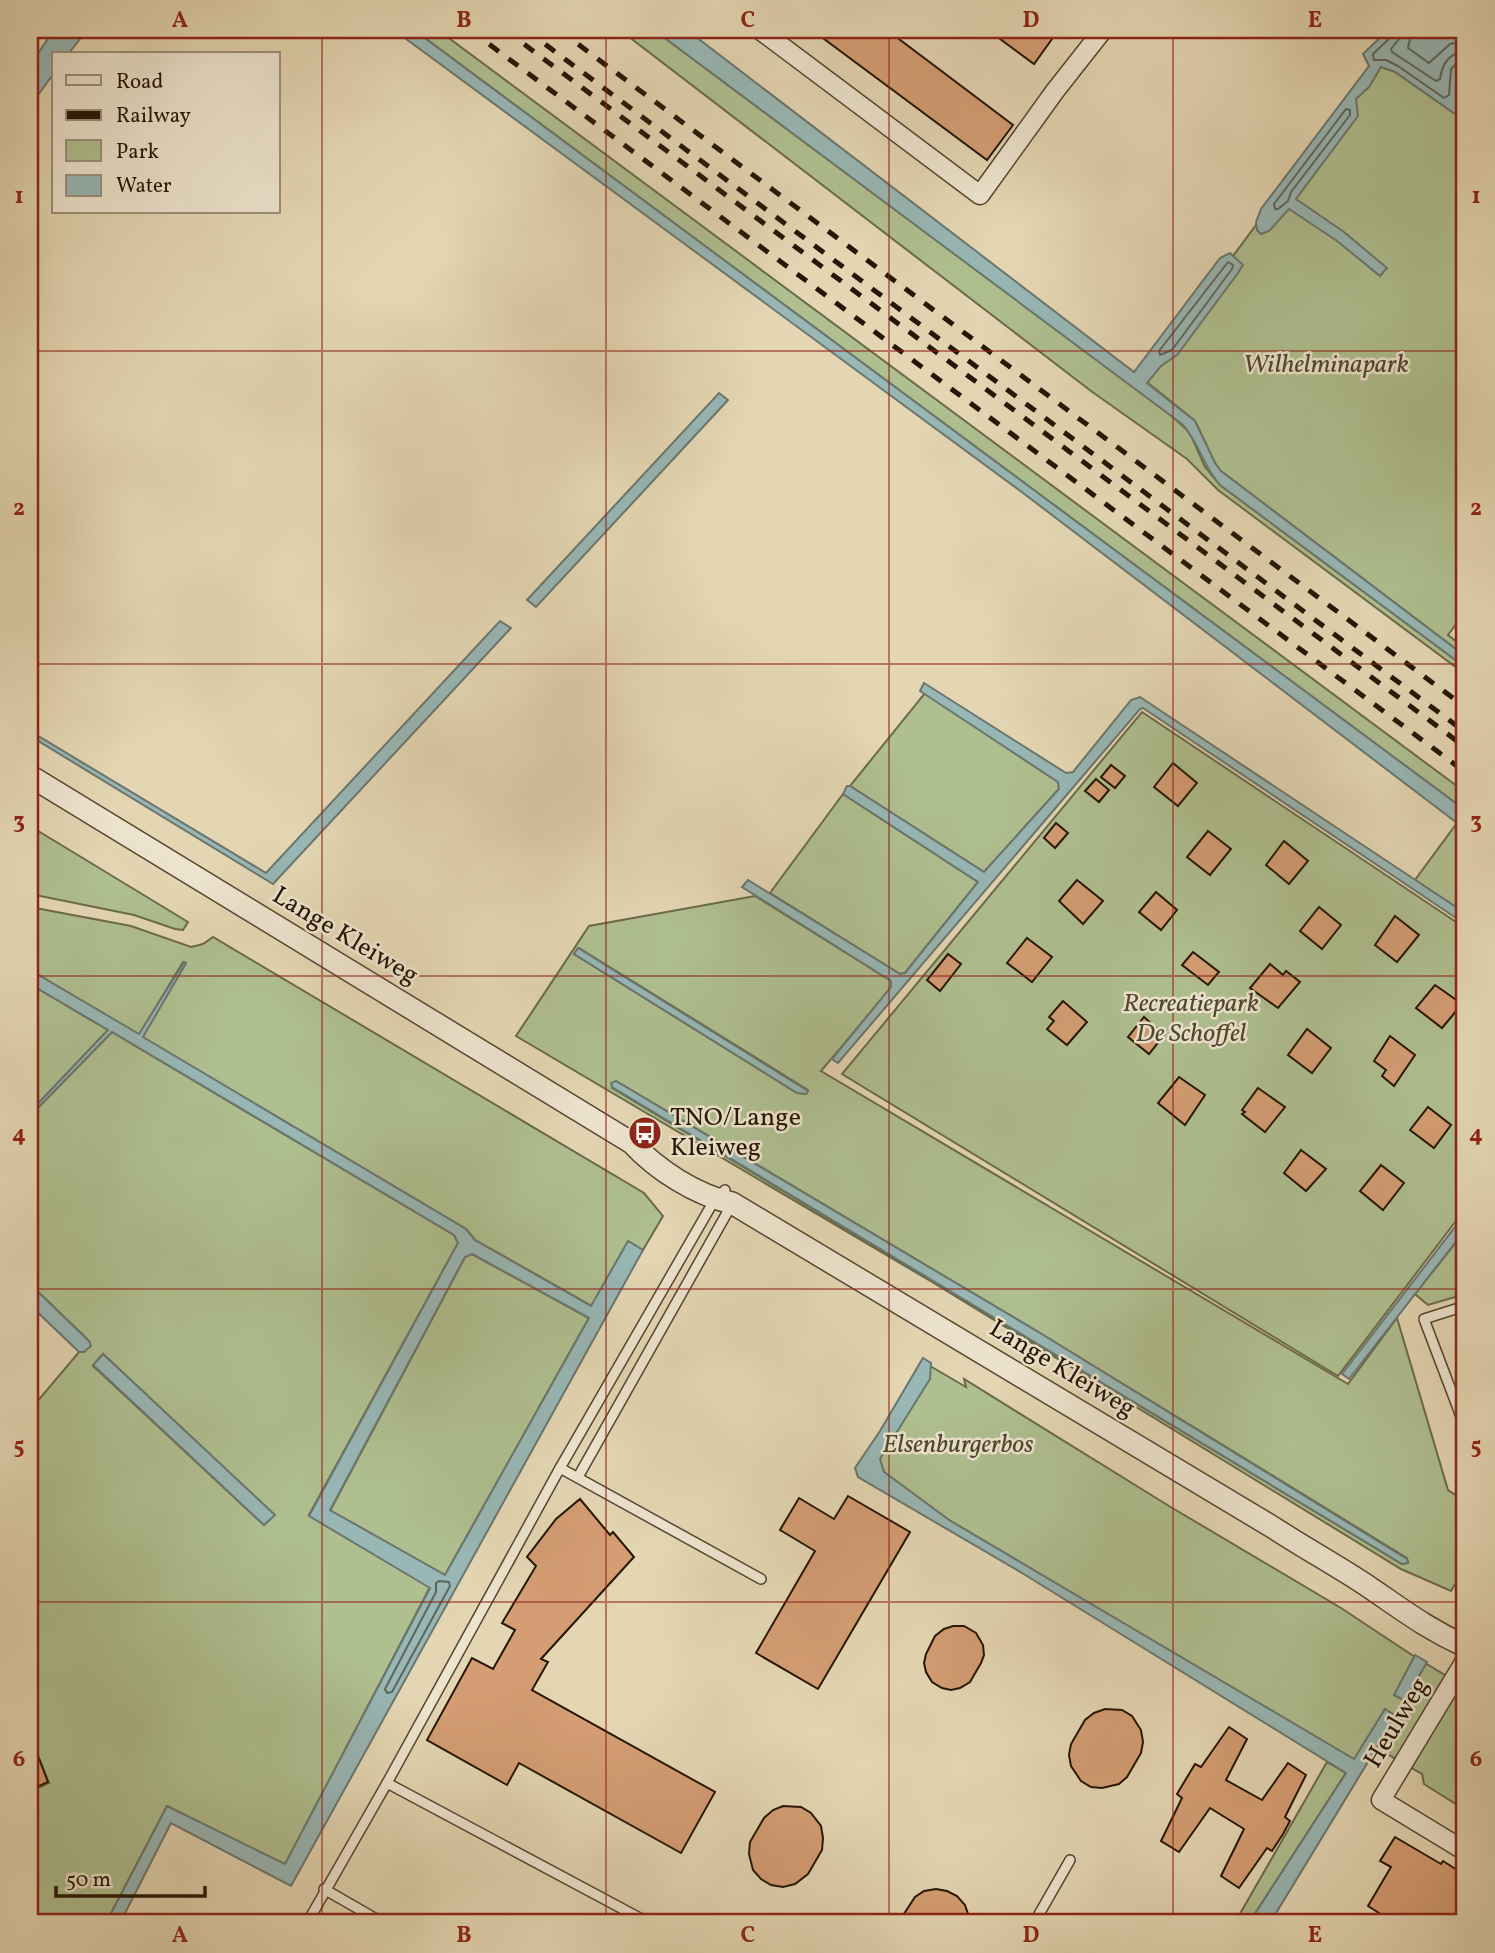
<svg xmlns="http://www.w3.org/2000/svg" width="1495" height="1953" viewBox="0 0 1495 1953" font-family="Vollkorn,serif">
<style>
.green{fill:#afbf90;stroke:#6a6a4a;stroke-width:2;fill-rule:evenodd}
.water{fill:#98b7b5;stroke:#6a766e;stroke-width:2;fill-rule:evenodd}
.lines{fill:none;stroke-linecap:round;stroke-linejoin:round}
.shore{stroke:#5e665c;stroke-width:2}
.building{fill:#d49d73;stroke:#251504;stroke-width:2}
.service-casing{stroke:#554530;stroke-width:12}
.minor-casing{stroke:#554530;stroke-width:21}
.tertiary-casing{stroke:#554530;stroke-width:24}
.service{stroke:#ede4ce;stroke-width:9}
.minor{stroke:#ede4ce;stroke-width:18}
.tertiary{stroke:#ede4ce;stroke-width:21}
.rail{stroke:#251504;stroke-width:5;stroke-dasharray:12 12;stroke-linecap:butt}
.grid{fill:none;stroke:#8f2418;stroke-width:2;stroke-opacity:0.55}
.labels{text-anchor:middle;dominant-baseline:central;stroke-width:5;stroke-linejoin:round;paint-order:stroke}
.park-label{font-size:26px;font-style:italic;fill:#4e482e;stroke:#ede4ce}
.street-label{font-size:26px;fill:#251504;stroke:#ede4ce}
.poi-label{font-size:26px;fill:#251504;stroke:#ede4ce;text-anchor:start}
.neatline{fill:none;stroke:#8f2418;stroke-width:2.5}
.grid-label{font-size:23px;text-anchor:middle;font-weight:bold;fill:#8f2418}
</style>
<rect width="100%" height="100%" fill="#e4d6b3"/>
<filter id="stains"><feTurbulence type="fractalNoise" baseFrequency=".00286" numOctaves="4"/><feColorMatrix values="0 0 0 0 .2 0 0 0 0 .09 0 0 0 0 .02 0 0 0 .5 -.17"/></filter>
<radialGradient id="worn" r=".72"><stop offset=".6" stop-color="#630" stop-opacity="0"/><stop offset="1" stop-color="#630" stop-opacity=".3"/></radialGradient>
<g class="green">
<path d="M414 30H438L1465 792V810Z"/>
<path d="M620 30H654L1171 415 1190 433 1205 467 1220 485 1465 667V674L1218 490 1187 459 1091 391Z"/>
<path d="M1465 30V612L1448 635 1465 648V656L1221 471 1215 463 1195 421 1142 378 1382 56Z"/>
<path d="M925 693 1058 782 1059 789 984 872 850 786Z"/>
<path d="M1142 712 1465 928V1209L1338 1376 842 1074Z"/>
<path d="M843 794 978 882 905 973 900 974 770 893Z"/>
<path d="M1457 823 1465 829V913L1415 880Z"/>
<path d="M30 826 188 922 183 930 175 929 134 915 30 894Z"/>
<path d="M755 896 891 981 892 987 821 1071 1348 1384 1397 1318 1448 1490 1465 1501V1568L1451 1591 1401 1569 932 1282 516 1036 589 926ZM579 948 808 1090 806 1094 797 1093 574 954ZM616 1081 1040 1333 1407 1558 1408 1563 1402 1564 612 1088Z"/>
<path d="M30 907 131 926 191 947 203 944 213 937 644 1193 663 1216 643 1250 628 1242 592 1306 475 1240 466 1229 142 1037 186 963 183 962 139 1035 30 970Z"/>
<path d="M30 984 108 1030 30 1112Z"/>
<path d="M112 1032 454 1235 458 1243 309 1515 430 1587 285 1865 167 1806 106 1923H30V1813L36 1803 34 1790 49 1783 30 1735V1410L79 1352H84L89 1341 30 1284V1116ZM103 1354 274 1515 264 1525 93 1366Z"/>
<path d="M1465 1231V1267L1456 1271 1462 1295 1428 1305 1415 1294Z"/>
<path d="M472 1254 589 1318 445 1575 330 1511 465 1257Z"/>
<path d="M925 1363 966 1387 964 1379 1169 1506 1341 1608 1415 1657 1465 1687V1810L1424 1784 1422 1774 1366 1742 1354 1760 949 1520 884 1472 879 1461Z"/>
<path d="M1327 1762 1346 1773 1249 1923H1243L1237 1919Z"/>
</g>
<g class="water">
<path d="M54 30H87L68 54H54V73L30 106V65Z"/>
<path d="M394 30H414L1465 810V829L1023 493Z"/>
<path d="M654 30H687L1134 372 1220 258 1230 253 1243 265 1238 273 1177 355 1161 366 1147 383 1195 421 1215 463 1221 471 1465 656V667L1220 485C1203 467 1199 442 1182 424Z"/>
<path d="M1388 30H1465V65L1457 72 1456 101 1465 108V121L1395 72 1381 67 1369 87 1356 99 1358 116 1296 199 1344 232 1387 268 1380 276 1337 241 1289 209 1269 231 1261 234 1257 230 1256 222 1261 209 1369 66 1363 54Z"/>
<path d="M719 393 728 400 536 607 527 600Z"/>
<path d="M500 621 511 628 273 884 30 736V731L266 873Z"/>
<path d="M924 683 1066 773 1073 772 1131 700 1140 697 1465 913V924L1143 708 1140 709 838 1063 832 1059 891 987V981L742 887 748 880 900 974 905 973 978 882 843 794 847 786H850L984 872 1059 789 1058 782 920 691Z"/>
<path d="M578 948 808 1091 806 1094 797 1093 574 954Z"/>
<path d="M184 962 186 963 143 1037 466 1229 475 1240 591 1306 628 1241 643 1250 291 1886 171 1823 120 1923H106L167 1806 285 1864 430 1588 309 1516 458 1243 454 1235 112 1032 30 1116V1112L108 1030 30 984V970L139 1034ZM472 1254 589 1318 445 1575 330 1510 465 1257Z"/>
<path d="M616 1081 1040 1333 1407 1559 1408 1563 1402 1564 612 1087 611 1083Z"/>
<path d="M1465 1214V1230L1349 1379 1342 1374Z"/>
<path d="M30 1284 89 1341 91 1346 84 1352H79L30 1305Z"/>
<path d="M103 1354 275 1515 264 1525 93 1365Z"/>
<path d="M923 1358 931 1363 930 1379 880 1459 884 1472 949 1520 1354 1759 1385 1709 1396 1716 1270 1923H1249L1346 1773 1022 1573 858 1477 855 1468 880 1431Z"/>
<path d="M1415 1655 1427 1662 1405 1701 1394 1695Z"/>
</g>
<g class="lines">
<g class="shore">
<path d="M1392 30 1391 37 1373 54 1374 60H1386L1398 66 1444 98 1449 95 1451 69 1459 61 1465 60"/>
<path d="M1401 30 1399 39 1391 49 1392 52 1436 81 1440 79C1442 64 1449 53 1465 51"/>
<path d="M1412 30 1408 48 1429 63 1450 44 1465 41"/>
<path d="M1346 109 1350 110V115L1291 192 1288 201 1278 209H1275L1274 204Z"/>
<path d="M1228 262 1233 265 1232 269 1172 350 1160 355 1159 351Z"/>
<path d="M439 1581 449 1582 450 1586 392 1692 387 1693 385 1689 436 1592V1583Z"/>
</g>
</g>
<g class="building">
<path d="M812 30H887L1013 125 987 160Z"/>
<path d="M988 30H1039L1052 39 1034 64Z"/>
<path d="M1173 763 1197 783 1178 806 1154 787Z"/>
<path d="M1111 765 1125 776 1115 788 1101 777Z"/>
<path d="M1096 779 1109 790 1099 802 1085 791Z"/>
<path d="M1056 823 1068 833 1055 848 1044 838Z"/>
<path d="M1208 831 1231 849 1210 875 1187 857Z"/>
<path d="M1284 841 1308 861 1289 884 1266 865Z"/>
<path d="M1077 880 1103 901 1083 924 1059 901Z"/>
<path d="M1156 892 1177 910 1161 930 1139 912Z"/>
<path d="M1319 907 1341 925 1322 949 1300 931Z"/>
<path d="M1395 916 1419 935 1397 962 1375 945Z"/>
<path d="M1027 938 1052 957 1032 982 1007 963Z"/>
<path d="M1193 952 1219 972 1208 985 1182 965Z"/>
<path d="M948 954 961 964 940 991 927 980Z"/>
<path d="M1270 964 1283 975 1286 971 1300 982 1278 1008 1250 988Z"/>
<path d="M1435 985 1462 1004 1442 1028 1416 1008Z"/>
<path d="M1063 1001 1087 1022 1067 1045 1047 1029 1054 1021 1049 1017Z"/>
<path d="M1144 1017 1164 1035 1149 1054 1128 1037Z"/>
<path d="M1307 1029 1331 1048 1312 1073 1288 1055Z"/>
<path d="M1390 1036 1415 1055 1394 1086 1382 1076 1386 1070 1374 1061Z"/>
<path d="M1179 1077 1205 1095 1185 1125 1158 1103Z"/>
<path d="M1258 1088 1285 1107 1265 1132 1242 1114 1245 1112 1242 1110Z"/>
<path d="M1428 1107 1451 1125 1434 1148 1410 1130Z"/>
<path d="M1301 1150 1326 1169 1306 1191 1284 1173Z"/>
<path d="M1381 1165 1404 1183 1383 1210 1360 1191Z"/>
<path d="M848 1496 910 1532 818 1689 756 1653 815 1551 780 1530 799 1498 834 1519Z"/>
<path d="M580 1499 610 1535 613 1532 634 1557 541 1659 548 1662 532 1690 715 1792 681 1853 519 1763 507 1785 427 1740 472 1658 493 1669 515 1630 502 1623 536 1566 527 1557 556 1519Z"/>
<path d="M953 1626H964L976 1633 983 1645 984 1655 981 1663 970 1682 960 1688 951 1690 942 1688 932 1682 926 1672 924 1663 926 1654 935 1636 944 1629Z"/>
<path d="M1105 1709 1122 1710 1132 1716 1141 1730 1143 1742 1141 1753 1127 1777 1119 1784 1102 1788 1091 1787 1081 1781 1071 1766 1069 1755 1071 1744 1085 1720 1094 1713Z"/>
<path d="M1229 1727 1247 1739 1226 1780 1262 1800 1288 1763 1306 1775 1285 1817 1290 1821 1283 1834 1272 1851 1267 1848 1239 1888 1221 1876 1244 1829 1210 1808 1179 1852 1161 1841 1182 1798 1177 1794 1195 1764 1201 1767Z"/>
<path d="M31 1738 48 1782 30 1790V1739Z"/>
<path d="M783 1806 801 1807 811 1813 821 1826 823 1838 822 1850 808 1874 795 1884 783 1887 771 1885 761 1879 753 1870 749 1854 750 1842 764 1818 773 1810Z"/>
<path d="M1395 1837 1441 1864 1443 1861 1465 1875V1923H1377L1382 1915 1368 1906 1391 1867 1380 1861Z"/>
<path d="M936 1889 947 1891 957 1896 965 1905 971 1923H898L915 1897 924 1891Z"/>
</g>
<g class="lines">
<defs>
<g id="service">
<path d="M1465 1306 1424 1319 1465 1427"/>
<path d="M560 1468 715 1199 725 1190"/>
<path d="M578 1477 732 1204"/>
<path d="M387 1783 649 1923"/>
<path d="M324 1889 383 1923"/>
<path d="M307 1923 387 1783 560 1468 761 1579"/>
<path d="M1034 1923 1070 1860"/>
</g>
<g id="minor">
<path d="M760 30 980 195 1055 91 1103 30"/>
<path d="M1465 1661 1381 1800 1465 1851"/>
</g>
<path id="tertiary" d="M30 776 632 1143C657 1170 696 1195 732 1203L1274 1528C1303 1547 1334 1564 1363 1583 1399 1607 1425 1628 1465 1646"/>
</defs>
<use href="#service" class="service-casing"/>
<use href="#minor" class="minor-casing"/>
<use href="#tertiary" class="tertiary-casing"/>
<use href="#service" class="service"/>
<use href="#minor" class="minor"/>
<use href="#tertiary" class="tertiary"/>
<g class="rail">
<path d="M470 30 1465 772"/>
<path d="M505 30 1465 747"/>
<path d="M526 30 1465 732"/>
<path d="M559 30 1465 707"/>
</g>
</g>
<path class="grid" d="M322 30V1923M606 30V1923M889 30V1923M1173 30V1923M30 351H1465M30 664H1465M30 976H1465M30 1289H1465M30 1602H1465"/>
<defs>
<symbol id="bus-disc" viewBox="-11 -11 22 22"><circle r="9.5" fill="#8f2418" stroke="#ede4ce"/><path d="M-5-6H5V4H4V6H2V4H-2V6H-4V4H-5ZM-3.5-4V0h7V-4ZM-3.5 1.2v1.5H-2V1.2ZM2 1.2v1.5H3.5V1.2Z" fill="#fff"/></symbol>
</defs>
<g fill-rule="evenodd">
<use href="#bus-disc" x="626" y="1114" width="38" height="38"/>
</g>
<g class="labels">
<g class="park-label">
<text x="1326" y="365">Wilhelminapark</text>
<text x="1191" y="1004">Recreatiepark<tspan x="1191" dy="30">De Schoffel</tspan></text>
<text x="958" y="1445">Elsenburgerbos</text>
</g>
<g class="street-label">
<text transform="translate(345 936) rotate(31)">Lange Kleiweg</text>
<text transform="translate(1062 1369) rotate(31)">Lange Kleiweg</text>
<text transform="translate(1397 1723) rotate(-59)">Heulweg</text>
</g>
<g class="poi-label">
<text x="670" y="1118">TNO/Lange<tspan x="670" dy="30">Kleiweg</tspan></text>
</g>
</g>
<rect width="1495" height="1953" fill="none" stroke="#e4d6b3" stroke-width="77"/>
<rect x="52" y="52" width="228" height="161" fill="#ede4ce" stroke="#9d917d" stroke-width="2"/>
<rect x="66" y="75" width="35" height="10" fill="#ede4ce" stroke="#9d917d" stroke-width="2"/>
<text x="116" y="88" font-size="21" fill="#251504">Road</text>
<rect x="66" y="110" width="35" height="10" fill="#251504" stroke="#9d917d" stroke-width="2"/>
<text x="116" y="122" font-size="21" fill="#251504">Railway</text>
<rect x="66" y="140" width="35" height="21" fill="#afbf90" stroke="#9d917d" stroke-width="2"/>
<text x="116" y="158" font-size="21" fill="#251504">Park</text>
<rect x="66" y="175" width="35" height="21" fill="#98b7b5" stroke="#9d917d" stroke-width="2"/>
<text x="116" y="192" font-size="21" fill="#251504">Water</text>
<path d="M56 1886v10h149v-10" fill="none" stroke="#251504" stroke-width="3.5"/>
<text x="66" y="1886" font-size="21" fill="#251504" stroke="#ede4ce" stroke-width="5" paint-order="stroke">50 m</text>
<rect x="38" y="38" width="1418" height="1876" class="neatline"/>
<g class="grid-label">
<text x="180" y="27">A</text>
<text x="464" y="27">B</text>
<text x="748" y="27">C</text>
<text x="1031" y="27">D</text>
<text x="1315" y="27">E</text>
<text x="19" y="203">1</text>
<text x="1476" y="203">1</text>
<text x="19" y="515">2</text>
<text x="1476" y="515">2</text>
<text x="19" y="828">3</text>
<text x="1476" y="828">3</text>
<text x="19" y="1141">4</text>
<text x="1476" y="1141">4</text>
<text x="19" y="1453">5</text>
<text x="1476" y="1453">5</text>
<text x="19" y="1766">6</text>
<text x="1476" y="1766">6</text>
<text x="180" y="1942">A</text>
<text x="464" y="1942">B</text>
<text x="748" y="1942">C</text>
<text x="1031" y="1942">D</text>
<text x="1315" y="1942">E</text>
</g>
<rect width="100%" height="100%" filter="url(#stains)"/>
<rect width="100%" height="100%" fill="url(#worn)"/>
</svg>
